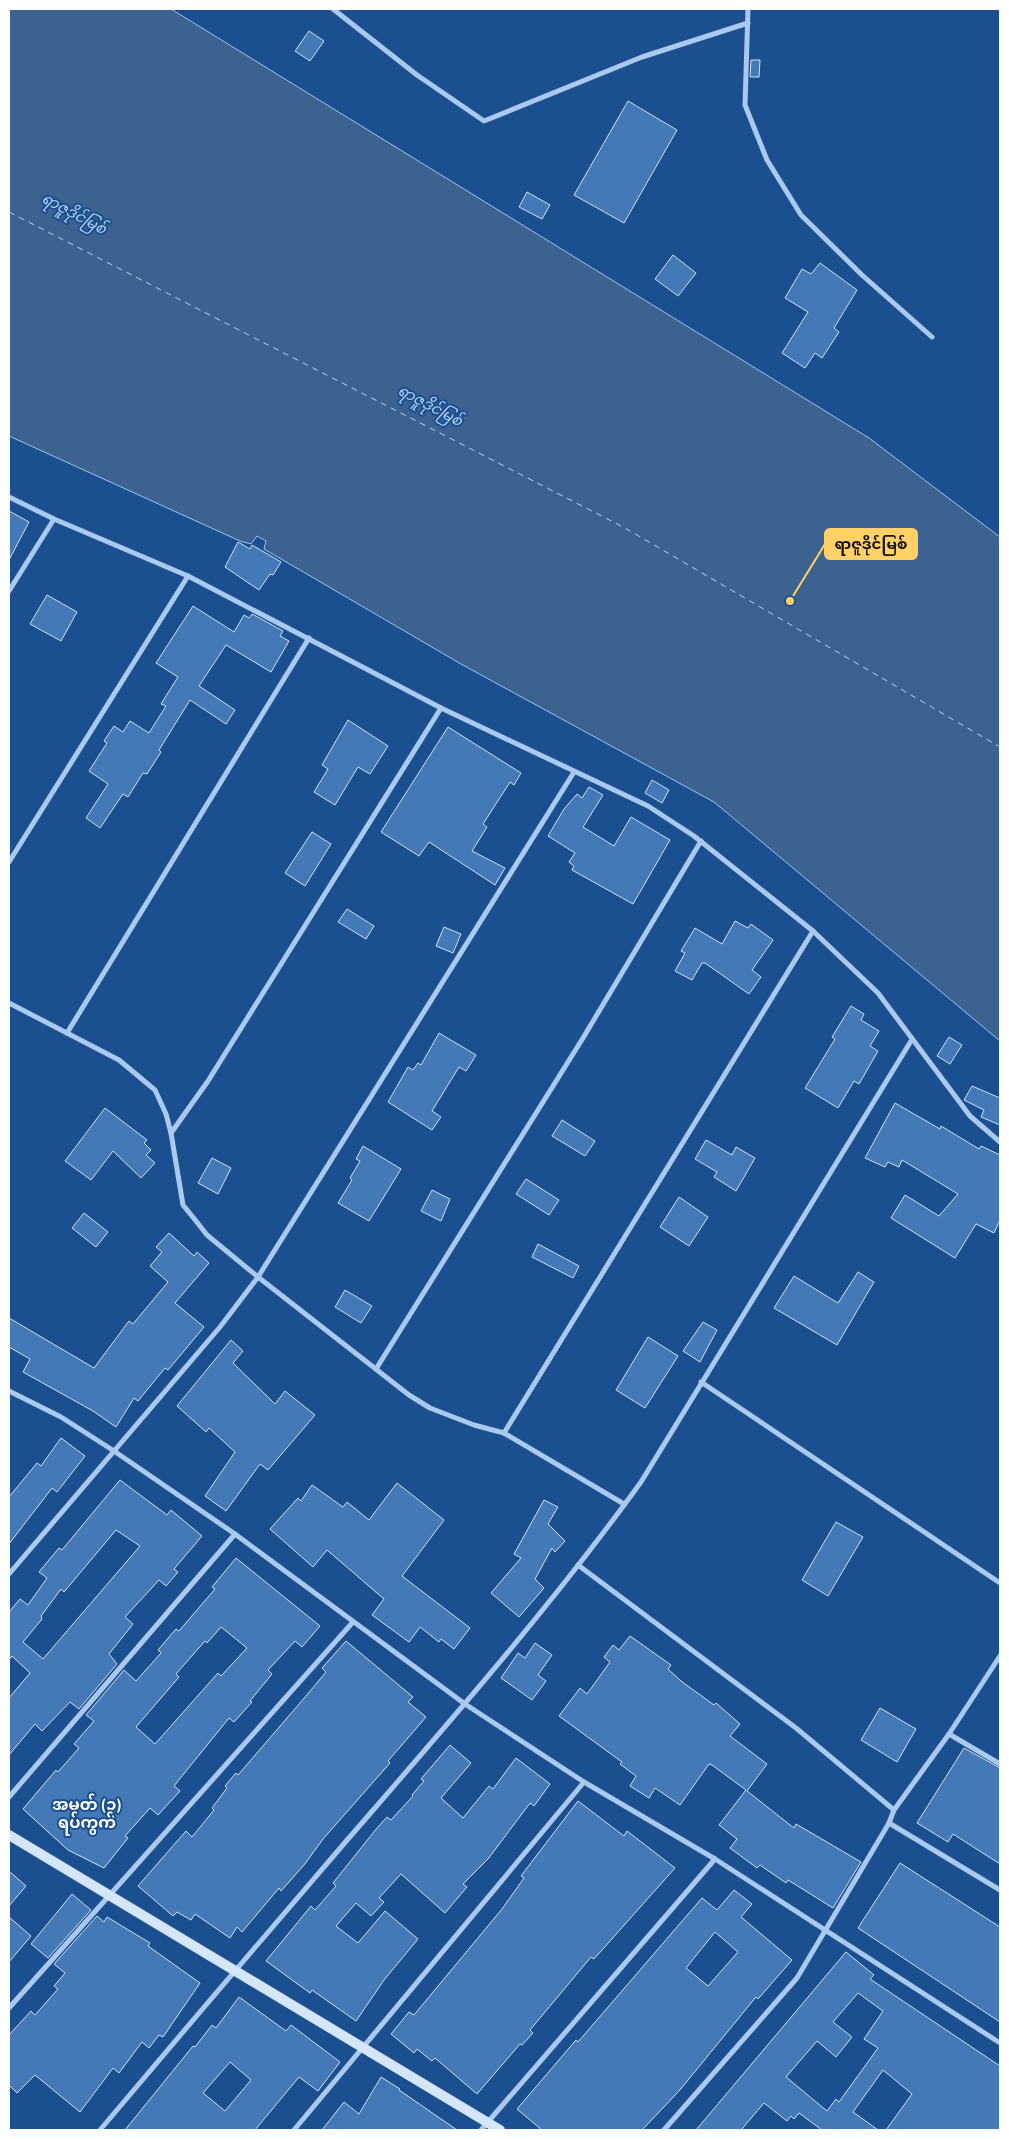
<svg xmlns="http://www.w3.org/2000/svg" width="1009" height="2139" viewBox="0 0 1009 2139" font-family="'Source Sans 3','Noto Sans Myanmar',sans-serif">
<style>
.water{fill:#3c6290;stroke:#9cc4f0}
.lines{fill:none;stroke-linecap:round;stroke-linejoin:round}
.ferry{stroke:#b5d3f5;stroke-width:1;stroke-dasharray:6 5;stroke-linecap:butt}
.building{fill:#4478b7;stroke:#cfe3fa;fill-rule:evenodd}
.street{stroke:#a9c9ee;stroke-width:5}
.secondary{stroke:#d6e6fa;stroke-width:10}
.labels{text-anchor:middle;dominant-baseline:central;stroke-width:4;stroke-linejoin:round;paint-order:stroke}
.water-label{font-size:15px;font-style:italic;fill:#b5d3f5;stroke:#1b4f8f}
.quarter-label{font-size:16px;font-weight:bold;fill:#fff;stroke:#1b4f8f}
.leader{fill:none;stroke:#ffd166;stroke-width:2}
.callout-dot{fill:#ffd166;stroke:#1b4f8f;stroke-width:2}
.callout{fill:#ffd166;stroke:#ffd166;stroke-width:2}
.callout-label{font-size:15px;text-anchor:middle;font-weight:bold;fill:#111}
</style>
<rect width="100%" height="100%" fill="#1b4f8f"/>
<path class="water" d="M9 9H171L869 438 1000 537V1041L714 802 461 664 264 549 266 541 257 536 251 544 240 541 9 436Z"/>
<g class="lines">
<path class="ferry" d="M9 212 625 528 1000 747"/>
</g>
<g class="building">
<path d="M309 31 324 41 310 61 295 51Z"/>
<path d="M751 60H760L759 77H750Z"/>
<path d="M628 101 677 130 624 223 574 195Z"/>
<path d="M527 192 550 205 542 219 519 207Z"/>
<path d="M673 255 696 273 678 296 655 279Z"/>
<path d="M820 263 857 290 834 328 839 332 822 358 815 353 805 368 782 353 808 312 785 298 802 269 811 274Z"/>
<path d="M9 511 29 522 9 560Z"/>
<path d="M238 542 250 549 252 545 281 562 273 575 270 574 259 590 225 567Z"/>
<path d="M47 595 77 612 61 641 30 624Z"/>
<path d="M193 606 234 632 244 615 249 618 252 614 283 631 280 636 289 641 271 672 226 645 199 686 235 710 226 724 190 700 159 750 161 752 147 774 143 773 128 797 123 794 100 828 86 818 108 784 89 771 107 743 104 741 114 726 123 732 130 721 149 733 166 706 161 704 178 677 156 663Z"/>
<path d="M348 720 388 746 370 774 358 767 335 805 314 792 328 769 322 765Z"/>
<path d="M448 727 521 773 514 785 510 782 483 824 487 827 472 851 505 868 495 885 429 842 419 856 381 832Z"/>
<path d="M652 780 669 790 662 803 645 793Z"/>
<path d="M589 787 603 795 583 827 614 846 631 817 670 840 633 904 572 870 574 866 569 862 575 853 548 836 564 809 577 794 582 798Z"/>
<path d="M312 832 331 844 305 886 285 873Z"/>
<path d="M347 909 374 926 366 939 338 922Z"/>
<path d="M735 921 748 928 751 924 773 940 752 970 761 977 749 994 705 963H702L692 980 675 971 685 953 681 951 695 928 722 944Z"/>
<path d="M444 927 461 934 453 953 436 946Z"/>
<path d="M851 1006 864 1014 861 1020 879 1031 870 1046 878 1051 859 1084 854 1081 838 1108 805 1088 835 1039 832 1037Z"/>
<path d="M439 1033 476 1055 466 1071 459 1067 432 1111 441 1117 432 1130 388 1102 408 1067 413 1070 418 1063 421 1065Z"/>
<path d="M949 1037 962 1045 950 1064 937 1056Z"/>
<path d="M972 1086 1000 1098V1125L981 1117 984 1110 964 1100Z"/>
<path d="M895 1103 940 1129 941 1126 979 1149 981 1146 1000 1155V1220L994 1233 976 1224 955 1258 891 1218 905 1195 939 1216 958 1194 902 1160 899 1167 888 1162 885 1167 865 1158Z"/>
<path d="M105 1108 147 1140 144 1143 151 1150 146 1155 155 1163 141 1178 113 1151 91 1180 65 1161Z"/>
<path d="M562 1120 595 1141 585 1156 552 1136Z"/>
<path d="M706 1140 732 1155 736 1147 755 1158 736 1191 714 1177 717 1172 695 1159Z"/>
<path d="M363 1146 401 1169 369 1221 338 1203 352 1180 350 1178 360 1161 356 1159Z"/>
<path d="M212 1158 231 1168 218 1194 198 1183Z"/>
<path d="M526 1179 559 1200 549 1215 516 1194Z"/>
<path d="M432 1190 450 1199 441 1221 421 1211Z"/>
<path d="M679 1197 708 1217 689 1246 660 1227Z"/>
<path d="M84 1213 108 1232 96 1247 72 1228Z"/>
<path d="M169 1233 194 1256 197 1252 209 1263 175 1303 204 1327 168 1370 165 1368 138 1401 134 1398 116 1427 93 1411 23 1372 30 1359 9 1347V1318L94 1368 129 1321 133 1324 168 1282 150 1266 162 1252 156 1247Z"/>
<path d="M538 1244 579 1266 573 1278 532 1257Z"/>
<path d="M858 1272 874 1282 837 1345 774 1308 794 1276 838 1303Z"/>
<path d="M345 1290 372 1306 361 1323 335 1307Z"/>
<path d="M703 1322 717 1330 700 1362 683 1351Z"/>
<path d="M648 1337 678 1356 645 1408 616 1390Z"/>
<path d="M231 1340 243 1351 233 1363 275 1404 285 1391 315 1415 268 1470 260 1464 226 1511 205 1496 235 1452 209 1428 206 1432 177 1406Z"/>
<path d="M61 1438 85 1456 57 1492 52 1488 9 1544V1497L37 1463 41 1466Z"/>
<path d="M120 1480 167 1515 171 1510 202 1536 174 1569 178 1572 166 1586 159 1580 125 1617 133 1624 109 1654 117 1664 79 1709 70 1702 42 1731 35 1724 9 1755V1698L30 1673 12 1656 9 1660V1612L20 1599 28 1605 47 1578 39 1572 59 1548 62 1550ZM116 1530 140 1546 43 1659 23 1642 42 1619 41 1616 61 1589 64 1592Z"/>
<path d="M397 1483 444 1520 402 1576 470 1628 454 1649 441 1639 439 1642 420 1627 409 1642 372 1615 384 1599 327 1550 313 1567 270 1529 298 1498 301 1501 312 1485 343 1507 347 1502 369 1520Z"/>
<path d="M544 1500 558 1507 548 1524 565 1541 555 1552 552 1548 535 1579 544 1588 519 1617 491 1593 521 1558 514 1554Z"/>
<path d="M836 1522 863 1537 828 1596 802 1580Z"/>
<path d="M236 1558 320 1626 302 1647 295 1641 268 1670 272 1674 250 1701 252 1702 234 1722 229 1718 174 1786 180 1791 158 1815 150 1808 125 1836 128 1838 104 1868 68 1850 23 1809 56 1770 58 1772 79 1748 74 1744 94 1721 86 1715 124 1670 136 1681 161 1653 158 1650 176 1629 179 1631 215 1589 212 1587ZM221 1627 247 1648 221 1676 218 1673 155 1744 136 1727 179 1677 176 1674 205 1641 207 1643Z"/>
<path d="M630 1636 671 1665 668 1669 681 1681 714 1705 716 1703 740 1724 730 1736 767 1764 747 1791 794 1828 796 1824 861 1862 833 1908 788 1880 786 1883 760 1865 757 1868 730 1848 737 1839 719 1825 746 1790 712 1765 709 1764 680 1805 655 1788 649 1798 630 1786 636 1776 620 1764 622 1762 559 1716 580 1688 587 1694 610 1662 604 1657 613 1645 619 1650Z"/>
<path d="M346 1641 413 1697 408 1702 426 1717 388 1761 390 1763 323 1839 304 1865 281 1891 279 1888 242 1932 237 1927 230 1938 195 1914 191 1920 177 1912 173 1916 138 1886 186 1831 192 1837 214 1810 212 1808 227 1788 225 1786 236 1773 238 1775 306 1696 326 1672 322 1668Z"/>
<path d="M535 1643 552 1655 538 1675 546 1681 532 1700 501 1678 518 1653 525 1658Z"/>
<path d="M880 1708 916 1729 897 1762 861 1740Z"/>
<path d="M450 1745 471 1763 441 1798 463 1818 489 1786 493 1789 516 1758 550 1784 534 1806 530 1803 488 1859 463 1884 467 1887 445 1913 401 1874 379 1898 384 1902 371 1916 356 1903 336 1926 358 1943 385 1911 418 1939 384 1980 356 2021 312 1990 310 1993 266 1961 311 1906 315 1910 336 1886 333 1883 377 1828 387 1817 391 1820 413 1796 412 1795 424 1781 421 1779Z"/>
<path d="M964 1748 1000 1768V1864L953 1834 948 1842 917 1823Z"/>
<path d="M578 1801 624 1836 627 1831 675 1868 594 1959 591 1957 530 2030 533 2033 522 2045 520 2044 477 2094 435 2058 432 2061 417 2049 414 2053 391 2034 409 2012 414 2015 502 1909 524 1878 521 1876Z"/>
<path d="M900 1863 1000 1927V2022L858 1928Z"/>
<path d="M9 1871 26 1886 9 1906Z"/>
<path d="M734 1890 752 1904 741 1917 792 1960 758 1999 756 1997 679 2091 642 2130H542L517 2109 576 2040 578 2042 702 1898 717 1910ZM715 1932 738 1952 708 1986 686 1968Z"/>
<path d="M72 1894 91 1910 48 1958 31 1944Z"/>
<path d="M97 1916 104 1922 107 1917 150 1943 148 1946 200 1983 163 2037 159 2035 149 2048 142 2042 119 2073 113 2068 80 2112 35 2075 17 2093 9 2085V2035L31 2011 35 2015 58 1989 54 1986 65 1973 54 1964Z"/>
<path d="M9 1917 31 1936 9 1962Z"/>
<path d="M846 1952 874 1975 870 1979 1000 2066V2130H886L912 2094 883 2070 853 2112 878 2130H822L799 2113 794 2119 791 2116 787 2121 764 2103 741 2130H696ZM858 1993 883 2011 864 2039 878 2048 839 2102 836 2099 827 2111 786 2077 817 2041 836 2057 852 2037 833 2022Z"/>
<path d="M239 1997 286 2031 291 2025 340 2062 318 2091 299 2077 255 2130H125L193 2046 195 2047 212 2025 216 2028ZM230 2062 251 2080 225 2111 203 2093Z"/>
<path d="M381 2077 400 2089 399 2090 457 2130H322L344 2102 359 2114Z"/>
</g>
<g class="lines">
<g class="street">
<path d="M333 9 417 75 484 121 642 57 748 23"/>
<path d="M748 9 745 105 767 160 801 215 862 275 932 337"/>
<path d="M9 497 54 519 188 576 441 708 648 806 694 836 813 931 878 993 970 1116 1000 1142"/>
<path d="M9 591 54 519"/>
<path d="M9 862 188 576"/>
<path d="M9 1003 119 1060 155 1090 166 1114 171 1133 183 1205 196 1221 207 1235 258 1277 409 1395 430 1408 474 1425 504 1433 624 1504"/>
<path d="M67 1033 309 638"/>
<path d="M171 1133 208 1081 441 708"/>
<path d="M376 1369 583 1038 701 841"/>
<path d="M701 1382 1000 1583"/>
<path d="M9 1391 61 1417 114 1451 235 1534 465 1704 584 1782 715 1859 1000 2043"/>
<path d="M504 1433 813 931"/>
<path d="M578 1565 796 1728 894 1810"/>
<path d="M9 1574 220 1327 258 1277 574 772"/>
<path d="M949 1734 1000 1764"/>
<path d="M9 1797 235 1534"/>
<path d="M889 1823 1000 1890"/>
<path d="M9 2008 353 1622"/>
<path d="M100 2130C180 2035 261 1940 342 1846 445 1727 549 1609 641 1482L911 1041"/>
<path d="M294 2130 584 1782"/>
<path d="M481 2130 715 1859"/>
<path d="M664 2130 797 1978 889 1823 894 1810 949 1734 1000 1656"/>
</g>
<path class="secondary" d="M9 1835 500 2130"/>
</g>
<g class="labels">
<g class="water-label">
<text transform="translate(74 214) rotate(28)">ရာဇူဒိုင်မြစ်</text>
<text transform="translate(430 406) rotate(28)">ရာဇူဒိုင်မြစ်</text>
</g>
<g class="quarter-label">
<text x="87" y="1805">အမှတ် (၃)<tspan x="87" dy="18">ရပ်ကွက်</tspan></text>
</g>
</g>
<path class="leader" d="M790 601L825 544"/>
<circle class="callout-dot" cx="790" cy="601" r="5"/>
<rect class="callout" x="825" y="529" width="92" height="30" rx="5"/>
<g class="callout-label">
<text x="871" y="549">ရာဇူဒိုင်မြစ်</text>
</g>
<rect width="1009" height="2139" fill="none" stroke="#ffffff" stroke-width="20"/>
</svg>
